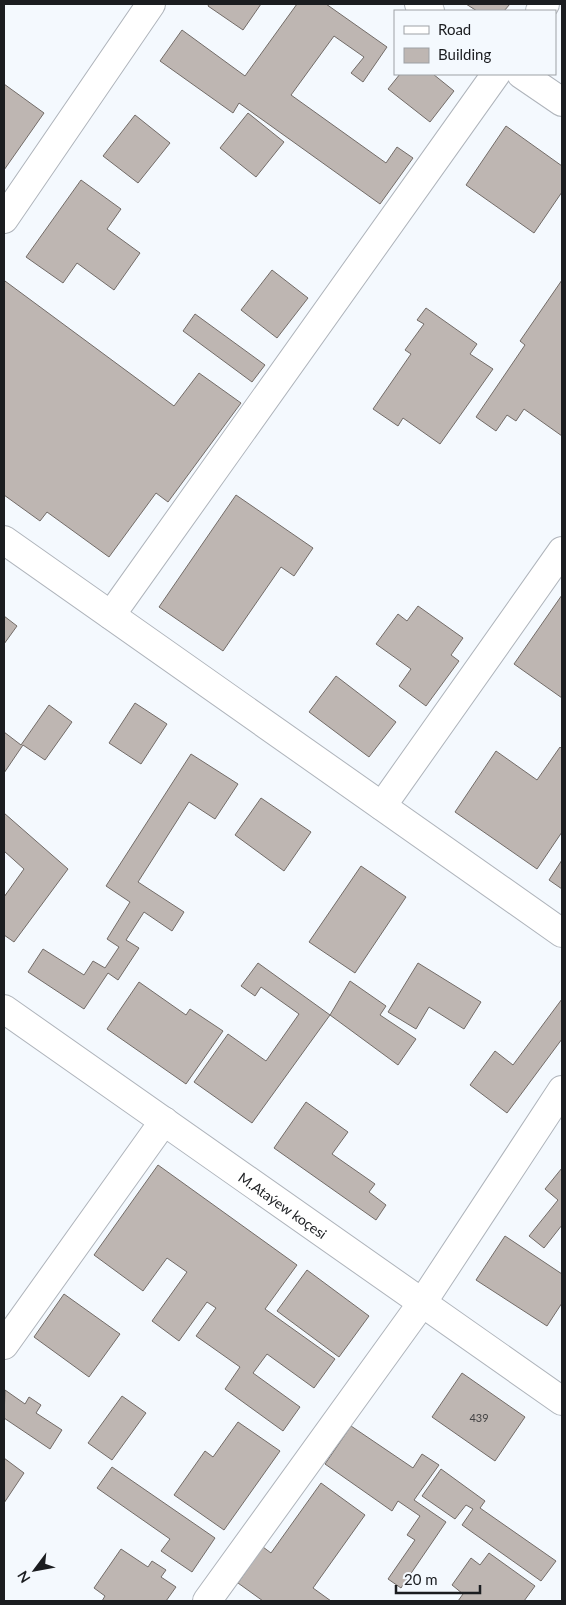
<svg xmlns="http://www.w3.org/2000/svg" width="566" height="1605" viewBox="0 0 566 1605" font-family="Lato,sans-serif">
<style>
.building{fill:#beb6b2;stroke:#736c68}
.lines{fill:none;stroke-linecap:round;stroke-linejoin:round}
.minor-casing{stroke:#afb4bb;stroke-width:30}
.secondary-casing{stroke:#afb4bb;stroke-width:30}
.minor{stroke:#fff;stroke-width:28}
.secondary{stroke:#fff;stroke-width:28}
.labels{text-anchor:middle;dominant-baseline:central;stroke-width:4;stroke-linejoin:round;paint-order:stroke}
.number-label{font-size:11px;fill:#444344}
.street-label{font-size:14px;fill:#1b1d20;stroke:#f4f9fe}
</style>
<rect width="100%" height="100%" fill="#f4f9fe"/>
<g class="building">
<path d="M209 4H261L243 30 208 6Z"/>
<path d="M297 4H326L387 47 363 82 351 73 364 57 334 36 291 95 386 163 397 147 413 158 380 204 239 103 233 113 160 61 182 30 245 76Z"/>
<path d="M466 4H510L504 11H477Z"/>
<path d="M400 74H433L454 91 430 122 388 89Z"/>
<path d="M4 84 44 113 4 170Z"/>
<path d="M248 113 284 142 256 177 220 148Z"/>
<path d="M135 115 170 143 138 183 103 156Z"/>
<path d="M506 126 562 166V192L534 233 466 185Z"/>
<path d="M81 180 121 209 107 229 140 253 114 290 77 263 63 283 26 257Z"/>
<path d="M272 270 308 298 277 338 241 310Z"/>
<path d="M562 280V436L524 409 516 421 507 415 496 431 476 417 525 345 520 341Z"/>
<path d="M5 281 174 406 199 373 241 403 168 502 156 493 109 557 47 512 40 521 4 495V283Z"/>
<path d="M426 308 477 344 470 354 493 369 440 444 403 418 398 426 373 409 411 354 405 350 424 324 417 320Z"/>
<path d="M195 314 265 365 252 382 183 331Z"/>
<path d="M236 495 313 548 294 576 281 567 223 651 159 607Z"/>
<path d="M562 595V698L514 664Z"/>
<path d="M418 606 463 638 451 655 459 661 426 706 399 686 411 669 376 644 398 614 407 621Z"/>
<path d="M4 616 17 626 4 644Z"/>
<path d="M336 676 396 722 369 757 309 712Z"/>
<path d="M135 703 167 724 141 764 109 743Z"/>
<path d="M49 705 72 722 45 760 23 745 4 773V732L21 745Z"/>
<path d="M560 747 562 749V832L537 869 455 812 496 751 537 780Z"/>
<path d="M191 754 238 784 215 819 189 802 138 882 184 912 172 931 144 912 126 940 139 948 118 980 108 973 84 1009 28 972 43 949 84 975 93 961 105 968 119 947 107 939 130 902 106 886Z"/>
<path d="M261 798 311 832 284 871 235 835Z"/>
<path d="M4 813 68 869 14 942 4 935V897L24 869 4 851Z"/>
<path d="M562 860V889L549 880Z"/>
<path d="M361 866 406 897 355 973 309 942Z"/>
<path d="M258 963 330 1015 252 1123 194 1082 228 1034 266 1061 299 1014 261 987 255 996 241 986Z"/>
<path d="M418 963 481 1002 464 1029 429 1007 416 1029 388 1012Z"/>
<path d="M350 981 386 1006 380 1015 416 1039 398 1065 330 1015Z"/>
<path d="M139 982 186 1015 190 1009 223 1031 186 1084 107 1029Z"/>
<path d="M562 999V1039L507 1113 470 1085 495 1051 513 1065Z"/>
<path d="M306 1102 348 1132 332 1154 375 1184 369 1192 386 1205 376 1220 274 1148Z"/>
<path d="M158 1165 297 1265 265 1309 335 1359 314 1388 267 1354 253 1373 300 1407 283 1431 225 1389 240 1367 196 1336 216 1308 207 1302 179 1341 152 1321 187 1272 167 1258 143 1291 94 1255Z"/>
<path d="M562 1168V1225L544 1248 529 1236 558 1200 545 1189Z"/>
<path d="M505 1236 562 1274V1303L547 1326 476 1280Z"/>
<path d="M307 1270 369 1316 339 1357 277 1311Z"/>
<path d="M64 1294 120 1334 89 1377 34 1337Z"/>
<path d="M462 1373 525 1417 495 1461 432 1417Z"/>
<path d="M5 1390 25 1404 29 1397 41 1405 36 1413 62 1430 50 1449 4 1418Z"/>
<path d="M122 1396 146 1413 112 1460 88 1443Z"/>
<path d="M238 1422 280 1451 224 1530 174 1495 205 1451 213 1457Z"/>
<path d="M351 1426 413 1468 422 1454 439 1465 414 1500 446 1522 401 1588 388 1579 415 1540 407 1535 420 1516 398 1501 392 1511 325 1464Z"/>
<path d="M4 1458 24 1473 4 1503Z"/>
<path d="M112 1467 215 1538 192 1572 161 1551 170 1539 97 1488Z"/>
<path d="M441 1469 485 1501 480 1508 556 1561 541 1581 462 1525 473 1509 466 1505 455 1519 422 1496Z"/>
<path d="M321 1483 365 1515 313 1588 331 1601H263L238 1583 263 1547 271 1553Z"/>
<path d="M121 1549 148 1567 152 1561 166 1570 161 1577 176 1587 166 1601H102L105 1596 94 1588Z"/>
<path d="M489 1553 535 1586 524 1601H458L463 1594 452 1585 471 1558 480 1565Z"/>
</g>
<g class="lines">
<defs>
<g id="minor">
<path d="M540 11 545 4"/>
<path d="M4 219 151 4"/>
<path d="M4 540 562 933"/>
<path d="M111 615 496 74"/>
<path d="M382 806 562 551"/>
<path id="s1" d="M4 1009 562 1401"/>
<path d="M4 1345 164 1121"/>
<path d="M207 1601 422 1303 562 1090"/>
</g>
<g id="secondary">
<path d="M419 4 430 11"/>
<path d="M521 74 562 102"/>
</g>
</defs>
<use href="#minor" class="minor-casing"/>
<use href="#secondary" class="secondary-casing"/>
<use href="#minor" class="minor"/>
<use href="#secondary" class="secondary"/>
</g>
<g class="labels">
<g class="number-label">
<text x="479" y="1417">439</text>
</g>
<g class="street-label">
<text stroke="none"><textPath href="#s1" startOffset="341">M.Ataýew koçesi</textPath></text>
</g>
</g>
<rect width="566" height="1605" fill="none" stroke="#1b1d20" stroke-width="10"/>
<rect x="394" y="10" width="162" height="65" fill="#f4f9fe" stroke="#9da1a5"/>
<rect x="404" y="26" width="25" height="8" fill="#ffffff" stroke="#9da1a5"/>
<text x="438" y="35" font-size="15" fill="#1b1d20">Road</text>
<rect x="404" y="48" width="25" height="15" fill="#beb6b2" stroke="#9da1a5"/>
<text x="438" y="60" font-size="15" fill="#1b1d20">Building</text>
<g transform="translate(35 1570) rotate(238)" stroke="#f4f9fe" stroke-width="4" paint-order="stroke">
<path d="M0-4L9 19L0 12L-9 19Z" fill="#1b1d20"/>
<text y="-8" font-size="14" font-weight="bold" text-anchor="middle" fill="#1b1d20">N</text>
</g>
<path d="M396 1585v8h84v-8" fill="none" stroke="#1b1d20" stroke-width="2.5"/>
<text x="404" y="1585" font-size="15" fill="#1b1d20" stroke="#f4f9fe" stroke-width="4" paint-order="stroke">20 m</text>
</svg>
